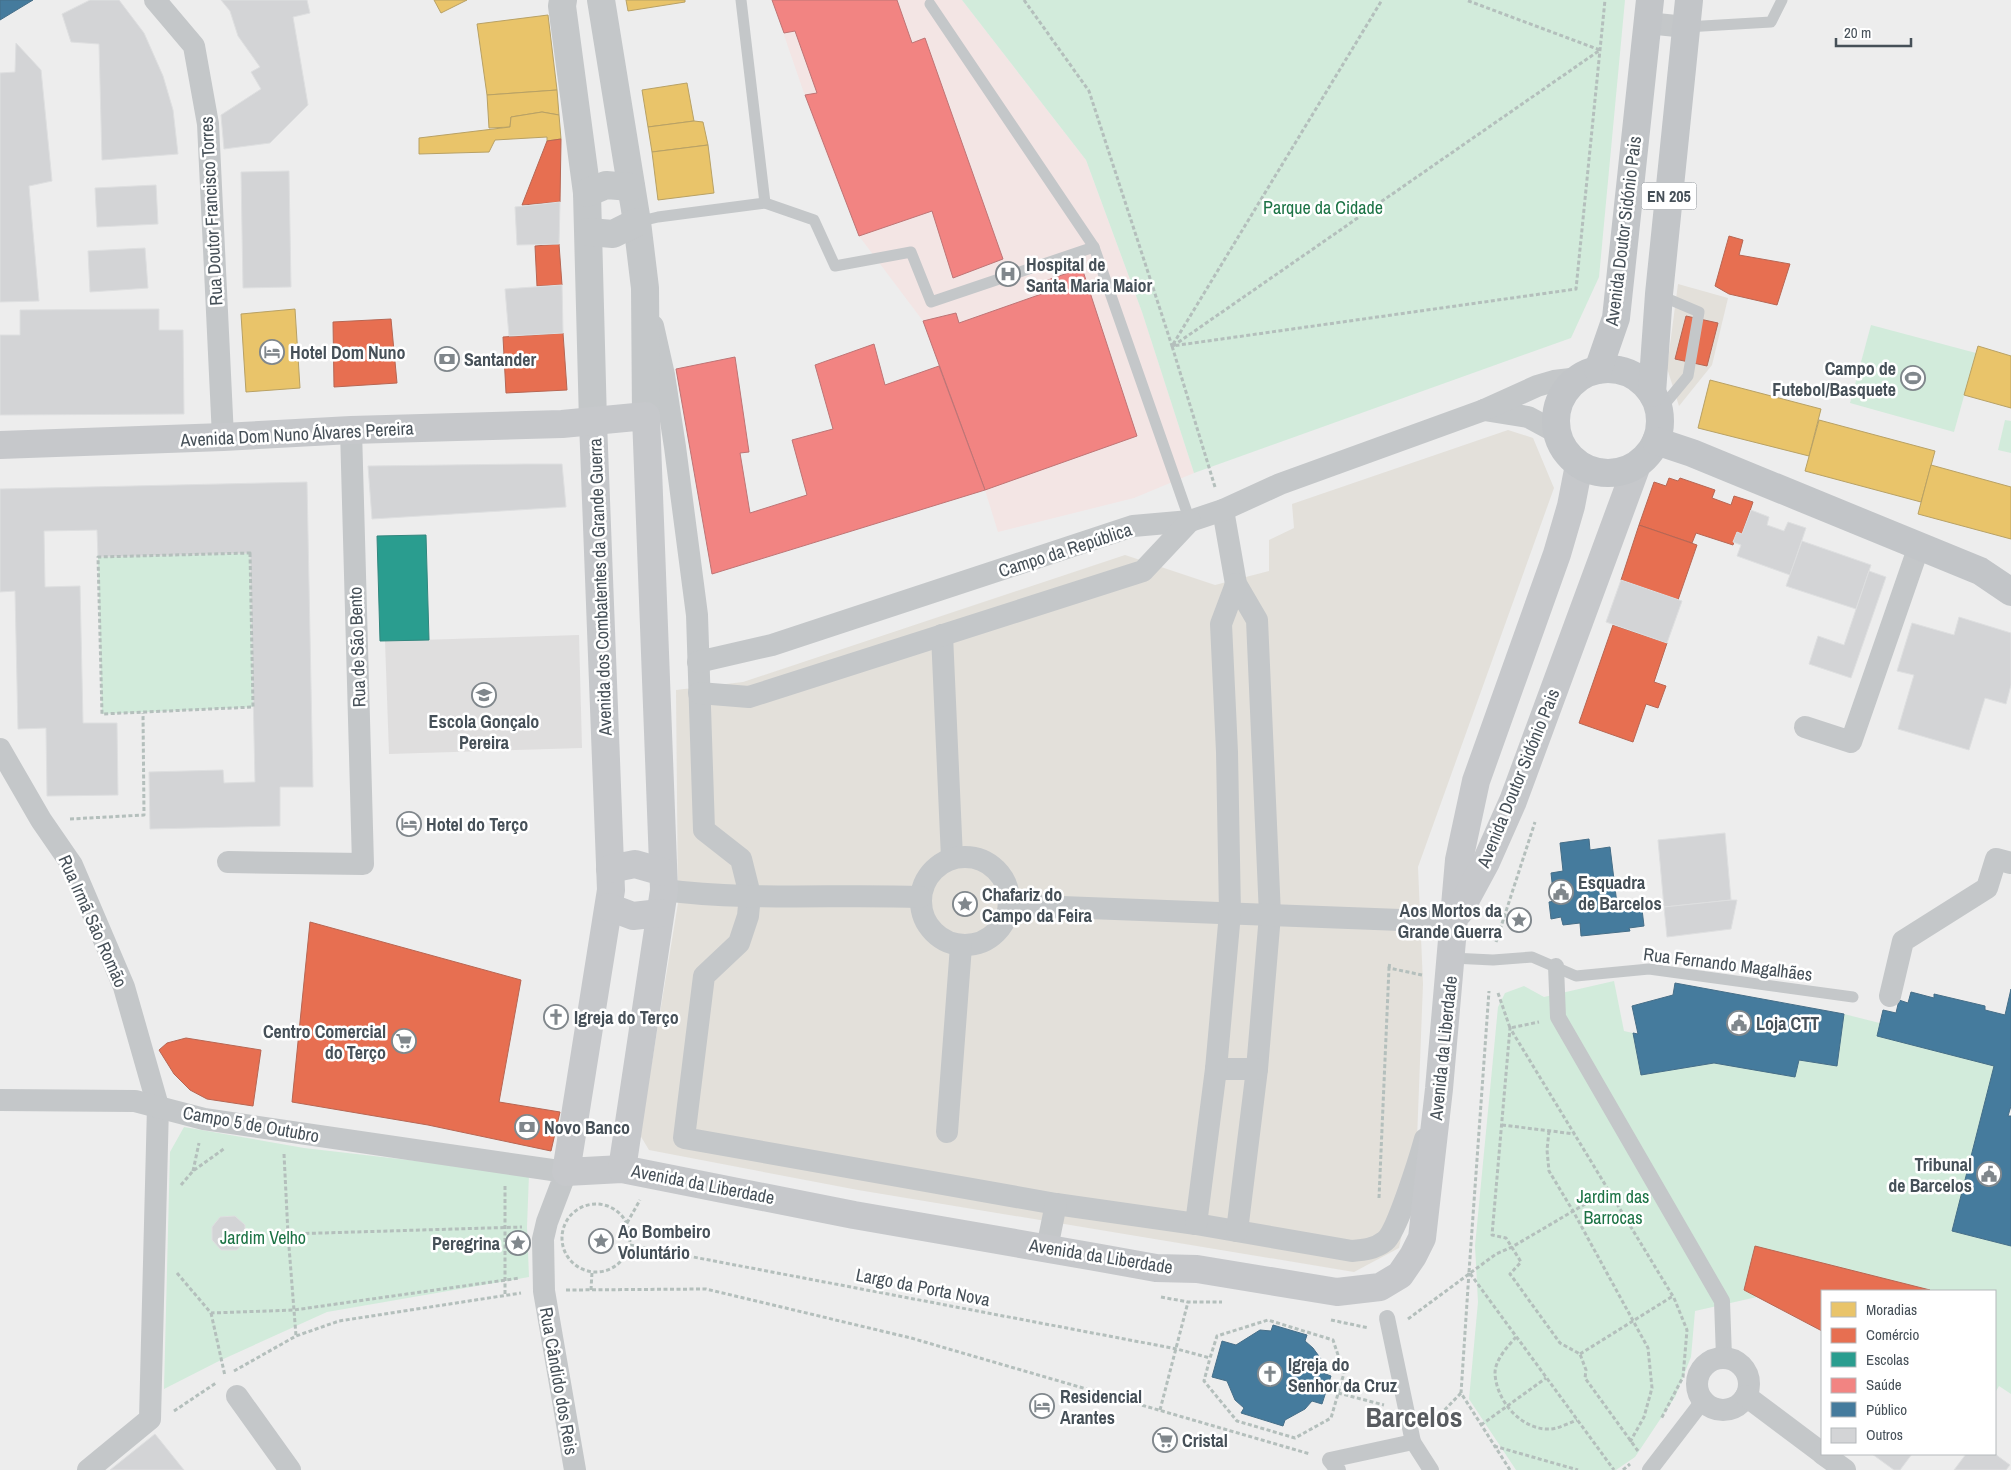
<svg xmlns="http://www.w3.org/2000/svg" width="2011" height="1470" viewBox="0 0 2011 1470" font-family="'Archivo Narrow',sans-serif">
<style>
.commercial{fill:#e3e0da}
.education{fill:#dfdede}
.medical{fill:#f3e5e4}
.green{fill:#d2ebdb}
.homes{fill:#e9c46a;stroke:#b8a165}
.shops{fill:#e76f51;stroke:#b76653}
.schools{fill:#2a9d8f;stroke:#32867e}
.health{fill:#f28482;stroke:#be7475}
.public{fill:#457b9d;stroke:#456e88}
.building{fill:#d3d4d6;stroke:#dedfe0}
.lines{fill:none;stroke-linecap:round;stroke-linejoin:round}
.path{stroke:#b4bfbc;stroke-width:3;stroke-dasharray:4 2.5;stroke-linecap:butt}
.service{stroke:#c4c7c9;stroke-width:11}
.pedestrian{stroke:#c4c7c9;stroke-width:16}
.minor{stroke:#c4c7c9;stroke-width:22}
.tertiary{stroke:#c4c7c9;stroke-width:28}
.secondary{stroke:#c6c8cb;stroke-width:28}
.primary{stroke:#c2c5c8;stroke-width:28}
.labels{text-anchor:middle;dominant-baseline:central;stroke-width:5;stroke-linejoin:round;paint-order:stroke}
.shield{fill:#fff;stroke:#7e848a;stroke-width:1}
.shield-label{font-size:16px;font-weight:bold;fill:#465058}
.park-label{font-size:18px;fill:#1c7345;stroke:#fff}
.street-label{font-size:18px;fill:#465058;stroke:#fff}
.poi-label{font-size:18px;font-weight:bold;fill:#465058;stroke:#fff;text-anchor:start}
.town-label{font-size:28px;font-weight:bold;fill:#595c60;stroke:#fff}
</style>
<rect width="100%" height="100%" fill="#ededed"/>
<g class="commercial">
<path d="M1678 284 1728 298 1712 365 1679 406 1667 368Z"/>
<path d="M1508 430 1533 438 1554 488 1418 867 1423 984 1416 1165 1399 1248 1354 1272 858 1190 649 1150 640 1135 678 903 676 690 743 682 1125 555 1215 585 1269 571V540L1294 528 1292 504Z"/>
</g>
<path class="education" d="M579 635 582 748 389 754 385 641Z"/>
<path class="medical" d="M772 0H962L1086 160 1142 312 1194 473 1134 498 998 532 985 490 923 321 859 236 817 131Z"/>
<g class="green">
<path d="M962 0H1625L1599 277 1571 338 1194 473 1142 312 1086 160Z"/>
<path d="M1871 325 1976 353 1954 432 1850 403Z"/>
<path d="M2005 420 2011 421V453L1998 450Z"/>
<path d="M250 553 253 707 102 714 98 557Z"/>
<path d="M1614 981 1624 1031 1633 1033 1641 1075 1714 1063 1795 1077 1799 1060 1837 1066 1844 1014 1998 1053 1952 1231 2011 1246V1394L1999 1386 1995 1393V1291H1929L1756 1247 1744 1290 1757 1297 1695 1311 1691 1357 1675 1397 1635 1457 1616 1470H1516L1469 1399 1478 1302 1475 1246 1498 1007 1505 993 1524 986 1544 997Z"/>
<path d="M184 1127 304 1148 529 1174 527 1227 529 1277 327 1312 219 1361 164 1389 170 1152Z"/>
</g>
<g class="homes">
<path d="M434 0H467L441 13Z"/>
<path d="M626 0H685V2L628 11Z"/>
<path d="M548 15 557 90 487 95 477 24Z"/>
<path d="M687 83 694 121 648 127 642 90Z"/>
<path d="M557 90 559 115 542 112 511 117 510 127 489 128 487 95Z"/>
<path d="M542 112 559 115 561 139 547 141V137L495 140 489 152 419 154V138L510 127 511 117Z"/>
<path d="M694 121 703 122 708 145 652 152 648 127Z"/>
<path d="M708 145 714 193 658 200 652 152Z"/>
<path d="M295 309 300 388 246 392 241 314Z"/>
<path d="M1978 346 2011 356V408L1964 395Z"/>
<path d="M1710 380 1821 409 1809 456 1698 428Z"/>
<path d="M1819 420 1935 451 1921 502 1805 471Z"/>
<path d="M1931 465 2011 487V539L1918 514Z"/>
</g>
<g class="shops">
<path d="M561 139 560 202 522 205 547 141Z"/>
<path d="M1729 236 1743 240 1739 255 1790 264 1777 305 1729 294 1715 286Z"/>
<path d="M559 244 562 285 537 286 535 246Z"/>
<path d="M1686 316 1718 323 1707 366 1675 359Z"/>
<path d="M391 319 397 383 334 387 333 322Z"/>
<path d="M563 333 567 390 506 393 503 337Z"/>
<path d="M1669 478 1678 481 1680 478 1715 490 1712 498 1731 505 1734 496 1753 502 1742 534 1737 532 1733 545 1696 533 1692 543 1639 525 1654 482 1666 486Z"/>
<path d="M1639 525 1697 545 1678 600 1621 580Z"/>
<path d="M1613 625 1667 643 1654 682 1666 686 1658 708 1646 704 1633 742 1579 723Z"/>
<path d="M310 922 521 980 499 1102 560 1112 551 1151 428 1125 292 1102Z"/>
<path d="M186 1038 261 1050 253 1106 207 1099 190 1090 174 1074 159 1050 167 1043Z"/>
<path d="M1755 1246 1930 1290 1822 1291V1331L1744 1290Z"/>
</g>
<path class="schools" d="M426 535 429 640 380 641 377 536Z"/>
<g class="health">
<path d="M772 0H897L912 43 925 38 1003 259 953 278 932 211 859 236 805 95 817 93 795 31 784 33Z"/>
<path d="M1082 268 1137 436 985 490 923 321 956 313 959 323 1050 291 1045 281Z"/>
<path d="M874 344 885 385 939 366 985 490 712 574 676 369 735 357 749 452 740 453 750 513 807 495 792 440 833 429 815 365Z"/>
</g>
<g class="public">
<path d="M0 0H33L0 20Z"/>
<path d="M1589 839 1590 850 1610 847 1617 904 1641 901 1644 926 1629 928 1630 931 1581 936 1580 923 1563 925 1561 917 1551 919 1549 902 1554 901 1551 873 1563 871 1560 843Z"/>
<path d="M1675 983 1844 1014 1837 1066 1799 1060 1795 1077 1714 1063 1641 1075 1633 1033 1638 1034 1632 1006 1673 995Z"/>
<path d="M2011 989V1106L2008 1116H2011V1246L1952 1231 1994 1066 1877 1036 1883 1010 1896 1013 1899 1000 1908 1003 1911 992 1934 998V994L1985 1006V1010L2005 1015Z"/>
<path d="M1273 1325 1307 1335 1305 1341 1313 1348 1321 1359 1323 1373 1331 1376 1322 1404 1312 1401 1305 1409 1285 1420 1283 1426 1241 1413 1244 1408 1235 1400 1227 1381 1212 1377 1222 1341 1236 1345 1260 1330 1271 1331Z"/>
</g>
<g class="building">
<path d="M90 0H119L144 33 163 76 173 110 178 154 102 160 99 44 71 42 62 14Z"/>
<path d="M221 0H307L310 13 293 17 308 105 270 143 224 149 221 115 261 89 251 72 260 67 238 36 230 11Z"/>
<path d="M16 43 41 70 52 181 29 186 39 301 0 302V73L15 72Z"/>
<path d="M289 171 291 287 243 288 241 172Z"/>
<path d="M156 185 158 224 97 227 95 188Z"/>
<path d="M560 202 559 244 517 245 515 207Z"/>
<path d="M145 248 148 288 90 292 88 251Z"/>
<path d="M562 285 563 333 509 336 505 289Z"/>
<path d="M159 309V330H183L184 414 0 415V335H20V310Z"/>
<path d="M527 464H562L566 507 372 519 368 466Z"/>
<path d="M307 482 313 787H280V826L150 829 149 772 223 770 224 783 255 782 250 553 98 557 97 530 44 531 45 587 80 586 83 723H117L118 795 47 796 46 728 18 729 15 591 0 592V489Z"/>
<path d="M1751 510 1769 517 1767 525 1784 531 1788 522 1806 528 1790 575 1737 556 1741 545 1733 542 1737 532 1742 534Z"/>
<path d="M1802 541 1871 565 1856 609 1786 586Z"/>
<path d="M1869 571 1886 577 1851 678 1809 664 1818 636 1844 645Z"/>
<path d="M1621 580 1682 601 1667 643 1606 622Z"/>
<path d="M1959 617 2011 633V685L2006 704 1985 698 1969 750 1898 729 1914 675 1897 671 1912 623 1954 635Z"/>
<path d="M1725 833 1731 900 1664 907 1658 840Z"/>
<path d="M1731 900H1737L1731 929 1667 937 1664 907Z"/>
<path d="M235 1216 245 1225V1240L237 1250H221L212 1240V1227L220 1217Z"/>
<path d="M155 1434 184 1470H110Z"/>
<path d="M1872 1454H1912L1900 1470H1894Z"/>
<path d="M1966 1454H1995L2010 1465 2006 1470H1954Z"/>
</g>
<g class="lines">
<g class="path">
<path d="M1024 0 1089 91 1172 346 1576 289 1605 0"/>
<path d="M1173 346 1600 50 1466 0"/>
<path d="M1215 487 1172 346 1382 0"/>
<path d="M250 553 253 707 102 714 98 557Z"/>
<path d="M70 819 144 815 143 713"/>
<path d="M1496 942 1535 822"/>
<path d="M1389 968 1390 962"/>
<path d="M1498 993 1510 1028 1539 1022"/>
<path d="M1502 1125 1575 1134"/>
<path d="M1549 1131 1547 1150 1549 1171 1573 1211 1648 1348 1652 1388 1644 1417 1630 1442"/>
<path d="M284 1154 288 1234 522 1227"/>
<path d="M193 1171 199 1143"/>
<path d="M181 1185 193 1171 225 1148"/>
<path d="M505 1186V1295"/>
<path d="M1379 1198 1389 968 1422 975"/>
<circle cx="596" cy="1238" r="34"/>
<path d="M627 1223 640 1200"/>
<path d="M288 1234 296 1336"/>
<path d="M630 1245 1177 1349 1210 1358 1217 1336 1268 1320 1333 1340 1344 1373 1331 1418 1295 1438 1237 1421 1204 1381 1210 1358"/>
<path d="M1469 1272 1489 991"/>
<path d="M177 1273 211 1313 294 1310 520 1278"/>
<path d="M566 1290 706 1289 911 1338 1310 1454"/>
<path d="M591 1290 592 1272"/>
<path d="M1161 1297 1188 1302H1222"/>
<path d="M211 1313 225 1376"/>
<path d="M1408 1319 1496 1254 1512 1247 1609 1190"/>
<path d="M1331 1320 1369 1328"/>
<path d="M1516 1337C1508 1346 1495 1360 1495 1373 1496 1401 1522 1431 1551 1429 1560 1428 1569 1423 1577 1420"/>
<path d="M1580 1354 1673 1296"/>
<path d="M234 1371 296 1336 339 1321 521 1293"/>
<path d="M1338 1393 1384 1405"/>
<path d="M1160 1410 1188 1302"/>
<path d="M174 1411 216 1383"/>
<path d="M1431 1424 1461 1393"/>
<path d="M1481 1425 1546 1378"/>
<path d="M1494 1446 1578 1470"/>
<path d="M1638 1451 1585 1378 1586 1370 1580 1354 1560 1343 1510 1274 1521 1262 1506 1238 1492 1235 1510 1028 1674 1298 1687 1330 1683 1377 1661 1419"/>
<path d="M1510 1470 1461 1393 1469 1272 1614 1470"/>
<path d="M1623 1470 1630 1464"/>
</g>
<g class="service">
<path d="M741 0 765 203"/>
<path d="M930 4 1094 247"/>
<path d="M1686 27 1771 22 1782 0"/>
<path d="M637 222 658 217 765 203 814 220 835 266 911 252 931 302 1094 247 1190 521"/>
<path d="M1659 411 1688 376 1699 312 1659 295"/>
<path d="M1452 958 1493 960 1532 957 1576 976 1649 969 1853 997"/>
</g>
<g class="pedestrian">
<path d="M1556 966 1558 1017 1722 1301 1724 1357"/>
<path d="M1387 1318 1413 1442"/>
<path d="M1338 1470 1330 1460 1413 1442 1431 1470"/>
<path d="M1650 1470 1703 1401"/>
</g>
<g class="minor">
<path d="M155 0 194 46 208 124 223 437"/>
<path d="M1647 23 1686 27"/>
<path d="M653 326 664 375 675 447 697 615 704 830 741 859 750 895 748 916 739 943 704 976 684 1138 1056 1204 1196 1224 1352 1251C1364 1250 1375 1249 1385 1241 1397 1232 1420 1157 1425 1139"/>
<path d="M1484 410 1528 417 1556 432"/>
<path d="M1223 510 1236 584 1257 620 1270 915 1257 1069 1237 1231"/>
<path d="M942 635 952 858"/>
<path d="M698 662 772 645 1133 526 1190 521 1223 510 1280 484 1484 410 1537 386 1554 381 1579 378"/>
<path d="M699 693 749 697 1143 571 1190 521"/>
<path d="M1805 727 1851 742 1919 546"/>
<path d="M0 749 41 820 72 865 124 987 158 1106 150 1419 88 1470"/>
<circle cx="965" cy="901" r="44"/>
<path d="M228 862 363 864 351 430"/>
<path d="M664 890C748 901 835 894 920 897"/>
<path d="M1009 905 1453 922"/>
<path d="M1890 996 1903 941 1987 888 1996 859 2011 863"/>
<path d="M1216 1069H1257"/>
<path d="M0 1100 135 1101 204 1119 566 1172 547 1222 543 1239 544 1291 575 1470"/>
<path d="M947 1132 961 946"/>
<path d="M1196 1224 1216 1069 1230 913 1227 752 1221 624 1236 584"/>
<path d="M1047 1248 1056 1204"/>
<circle cx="1723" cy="1384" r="26"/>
<path d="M237 1396 290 1470"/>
<path d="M1746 1396 1822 1453"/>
<path d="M1823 1454 1845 1470"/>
</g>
<g class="tertiary">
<path d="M563 0 562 6 587 193 593 422"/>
<path d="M601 0 637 222 645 288 646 416"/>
<path d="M587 193 606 185 631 187"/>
<path d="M589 232 613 234 637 222"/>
</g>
<g class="secondary">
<path d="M593 422 611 890 566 1172 622 1169 854 1215 1095 1257 1156 1268 1197 1269 1337 1292 1380 1287 1400 1275 1413 1256 1422 1238 1439 1089 1459 860 1476 781 1557 554 1571 506 1579 465"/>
<path d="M0 445 223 437 351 430 562 424 646 416 664 890 622 1169"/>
<path d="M610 869 635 864 663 872"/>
<path d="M609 907 633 916 660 913"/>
<path d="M1459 912 1486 862 1513 801 1637 465"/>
</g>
<g class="primary">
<circle cx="1608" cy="421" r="52"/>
<path d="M1598 370 1616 318 1650 0"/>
<path d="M1652 393 1659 294 1689 0"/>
<path d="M1656 441 1692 453 1980 571 2011 592"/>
</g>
</g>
<defs>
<symbol id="hospital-ring" viewBox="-11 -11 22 22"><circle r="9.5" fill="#fff" stroke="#80878c" stroke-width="1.5"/><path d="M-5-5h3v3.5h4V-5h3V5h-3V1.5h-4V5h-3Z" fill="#80878c"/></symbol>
<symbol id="hotel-ring" viewBox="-11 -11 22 22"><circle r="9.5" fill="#fff" stroke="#80878c" stroke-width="1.5"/><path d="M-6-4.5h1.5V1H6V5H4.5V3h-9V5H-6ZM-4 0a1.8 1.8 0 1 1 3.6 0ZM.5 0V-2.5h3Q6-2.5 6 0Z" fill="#80878c"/></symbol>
<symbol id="bank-ring" viewBox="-11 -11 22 22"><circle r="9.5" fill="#fff" stroke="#80878c" stroke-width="1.5"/><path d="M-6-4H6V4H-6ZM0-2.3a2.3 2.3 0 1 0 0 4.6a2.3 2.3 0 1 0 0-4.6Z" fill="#80878c"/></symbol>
<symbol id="stadium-ring" viewBox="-11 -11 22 22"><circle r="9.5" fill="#fff" stroke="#80878c" stroke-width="1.5"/><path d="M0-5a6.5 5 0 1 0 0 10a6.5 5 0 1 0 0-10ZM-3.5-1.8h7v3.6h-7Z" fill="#80878c"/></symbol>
<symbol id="school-ring" viewBox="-11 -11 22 22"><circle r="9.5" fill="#fff" stroke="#80878c" stroke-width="1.5"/><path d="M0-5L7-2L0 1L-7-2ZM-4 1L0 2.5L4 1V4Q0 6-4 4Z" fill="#80878c"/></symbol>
<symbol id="civic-ring" viewBox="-11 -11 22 22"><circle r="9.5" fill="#fff" stroke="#80878c" stroke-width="1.5"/><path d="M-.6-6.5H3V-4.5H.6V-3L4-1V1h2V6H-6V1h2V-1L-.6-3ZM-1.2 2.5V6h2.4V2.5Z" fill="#80878c"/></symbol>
<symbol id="sight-ring" viewBox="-11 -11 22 22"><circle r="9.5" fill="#fff" stroke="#80878c" stroke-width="1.5"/><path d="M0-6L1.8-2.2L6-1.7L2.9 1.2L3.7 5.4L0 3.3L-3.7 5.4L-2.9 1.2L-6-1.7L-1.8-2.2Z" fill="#80878c"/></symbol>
<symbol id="church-ring" viewBox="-11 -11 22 22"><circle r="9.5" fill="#fff" stroke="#80878c" stroke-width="1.5"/><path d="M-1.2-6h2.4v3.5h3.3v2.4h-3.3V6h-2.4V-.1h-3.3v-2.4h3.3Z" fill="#80878c"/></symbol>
<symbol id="supermarket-ring" viewBox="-11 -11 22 22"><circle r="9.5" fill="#fff" stroke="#80878c" stroke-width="1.5"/><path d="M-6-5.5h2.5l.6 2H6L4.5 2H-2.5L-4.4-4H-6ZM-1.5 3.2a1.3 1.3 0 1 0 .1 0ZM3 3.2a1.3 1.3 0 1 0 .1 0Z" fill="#80878c"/></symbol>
</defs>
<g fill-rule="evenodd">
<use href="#hospital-ring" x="994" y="260" width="28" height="28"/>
<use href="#hotel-ring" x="258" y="338" width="28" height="28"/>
<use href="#bank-ring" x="433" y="345" width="28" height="28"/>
<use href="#stadium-ring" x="1899" y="364" width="28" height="28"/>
<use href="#school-ring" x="470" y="681" width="28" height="28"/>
<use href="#hotel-ring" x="395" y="810" width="28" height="28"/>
<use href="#civic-ring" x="1547" y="878" width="28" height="28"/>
<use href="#sight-ring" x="951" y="890" width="28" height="28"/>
<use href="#sight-ring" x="1505" y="906" width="28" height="28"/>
<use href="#church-ring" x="542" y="1003" width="28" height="28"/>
<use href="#civic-ring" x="1725" y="1009" width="28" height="28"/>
<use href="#supermarket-ring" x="390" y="1027" width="28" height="28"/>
<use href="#bank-ring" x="513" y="1113" width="28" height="28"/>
<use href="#civic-ring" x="1975" y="1160" width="28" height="28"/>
<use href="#sight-ring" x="587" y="1227" width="28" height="28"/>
<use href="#sight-ring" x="504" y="1229" width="28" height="28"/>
<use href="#church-ring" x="1256" y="1360" width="28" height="28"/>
<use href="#hotel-ring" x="1028" y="1392" width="28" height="28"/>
<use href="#supermarket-ring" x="1151" y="1426" width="28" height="28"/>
</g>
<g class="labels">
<rect class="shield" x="1641.5" y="182.5" width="55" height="27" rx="4"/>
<g class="shield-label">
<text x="1669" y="196">EN 205</text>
</g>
<g class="park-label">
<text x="1323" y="207">Parque da Cidade</text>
<text x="1613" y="1196">Jardim das<tspan x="1613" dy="21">Barrocas</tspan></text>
<text x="263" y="1237">Jardim Velho</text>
</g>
<g class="street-label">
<text transform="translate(211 211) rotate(-93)">Rua Doutor Francisco Torres</text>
<text transform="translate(1623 231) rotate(-83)">Avenida Doutor Sidónio Pais</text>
<text transform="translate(297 434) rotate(-3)">Avenida Dom Nuno Álvares Pereira</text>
<text transform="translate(1065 550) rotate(-18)">Campo da República</text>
<text transform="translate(600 587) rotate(-92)">Avenida dos Combatentes da Grande Guerra</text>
<text transform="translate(357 647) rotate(-92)">Rua de São Bento</text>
<text transform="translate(1518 778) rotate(-68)">Avenida Doutor Sidónio Pais</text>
<text transform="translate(93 921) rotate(66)">Rua Irmã São Romão</text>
<text transform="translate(1728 964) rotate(7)">Rua Fernando Magalhães</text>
<text transform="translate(1443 1048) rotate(-84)">Avenida da Liberdade</text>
<text transform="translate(251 1124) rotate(10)">Campo 5 de Outubro</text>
<text transform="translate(703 1184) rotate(11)">Avenida da Liberdade</text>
<text transform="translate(1101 1256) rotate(9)">Avenida da Liberdade</text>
<text transform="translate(923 1287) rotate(11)">Largo da Porta Nova</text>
<text transform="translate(559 1381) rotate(80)">Rua Cândido dos Reis</text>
</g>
<g class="poi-label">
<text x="1026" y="264">Hospital de<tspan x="1026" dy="21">Santa Maria Maior</tspan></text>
<text x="290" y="352">Hotel Dom Nuno</text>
<text x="464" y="359">Santander</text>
<text x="1896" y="368" text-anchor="end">Campo de<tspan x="1896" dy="21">Futebol/Basquete</tspan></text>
<text x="484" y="721" text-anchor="middle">Escola Gonçalo<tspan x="484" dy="21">Pereira</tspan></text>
<text x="426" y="824">Hotel do Terço</text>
<text x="1578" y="882">Esquadra<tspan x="1578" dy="21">de Barcelos</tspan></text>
<text x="982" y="894">Chafariz do<tspan x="982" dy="21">Campo da Feira</tspan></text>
<text x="1502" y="910" text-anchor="end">Aos Mortos da<tspan x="1502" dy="21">Grande Guerra</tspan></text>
<text x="574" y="1017">Igreja do Terço</text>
<text x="1756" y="1023">Loja CTT</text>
<text x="386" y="1031" text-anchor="end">Centro Comercial<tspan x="386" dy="21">do Terço</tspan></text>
<text x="544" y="1127">Novo Banco</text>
<text x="1972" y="1164" text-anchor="end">Tribunal<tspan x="1972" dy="21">de Barcelos</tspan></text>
<text x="618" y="1231">Ao Bombeiro<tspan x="618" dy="21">Voluntário</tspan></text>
<text x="500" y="1243" text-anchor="end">Peregrina</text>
<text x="1288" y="1364">Igreja do<tspan x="1288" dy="21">Senhor da Cruz</tspan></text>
<text x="1060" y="1396">Residencial<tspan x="1060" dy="21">Arantes</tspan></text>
<text x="1182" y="1440">Cristal</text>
</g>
<g class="town-label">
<text x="1414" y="1417">Barcelos</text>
</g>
</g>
<rect x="1821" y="1290" width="175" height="165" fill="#ffffff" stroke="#b5b9bc"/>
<rect x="1831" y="1302" width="25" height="15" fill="#e9c46a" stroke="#b5b9bc"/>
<text x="1866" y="1315" font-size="15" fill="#465058">Moradias</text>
<rect x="1831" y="1328" width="25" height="15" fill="#e76f51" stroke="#b5b9bc"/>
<text x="1866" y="1340" font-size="15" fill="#465058">Comércio</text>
<rect x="1831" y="1352" width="25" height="15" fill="#2a9d8f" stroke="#b5b9bc"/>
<text x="1866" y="1365" font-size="15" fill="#465058">Escolas</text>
<rect x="1831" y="1378" width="25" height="15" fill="#f28482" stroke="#b5b9bc"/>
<text x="1866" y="1390" font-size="15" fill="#465058">Saúde</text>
<rect x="1831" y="1402" width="25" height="15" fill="#457b9d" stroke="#b5b9bc"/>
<text x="1866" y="1415" font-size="15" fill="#465058">Público</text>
<rect x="1831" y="1428" width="25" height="15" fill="#d3d4d6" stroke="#b5b9bc"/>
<text x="1866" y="1440" font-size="15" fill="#465058">Outros</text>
<path d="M1836 38v8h75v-8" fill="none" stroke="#465058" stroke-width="2.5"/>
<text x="1844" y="38" font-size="15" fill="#465058" stroke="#ffffff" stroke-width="4" paint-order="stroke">20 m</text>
</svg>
